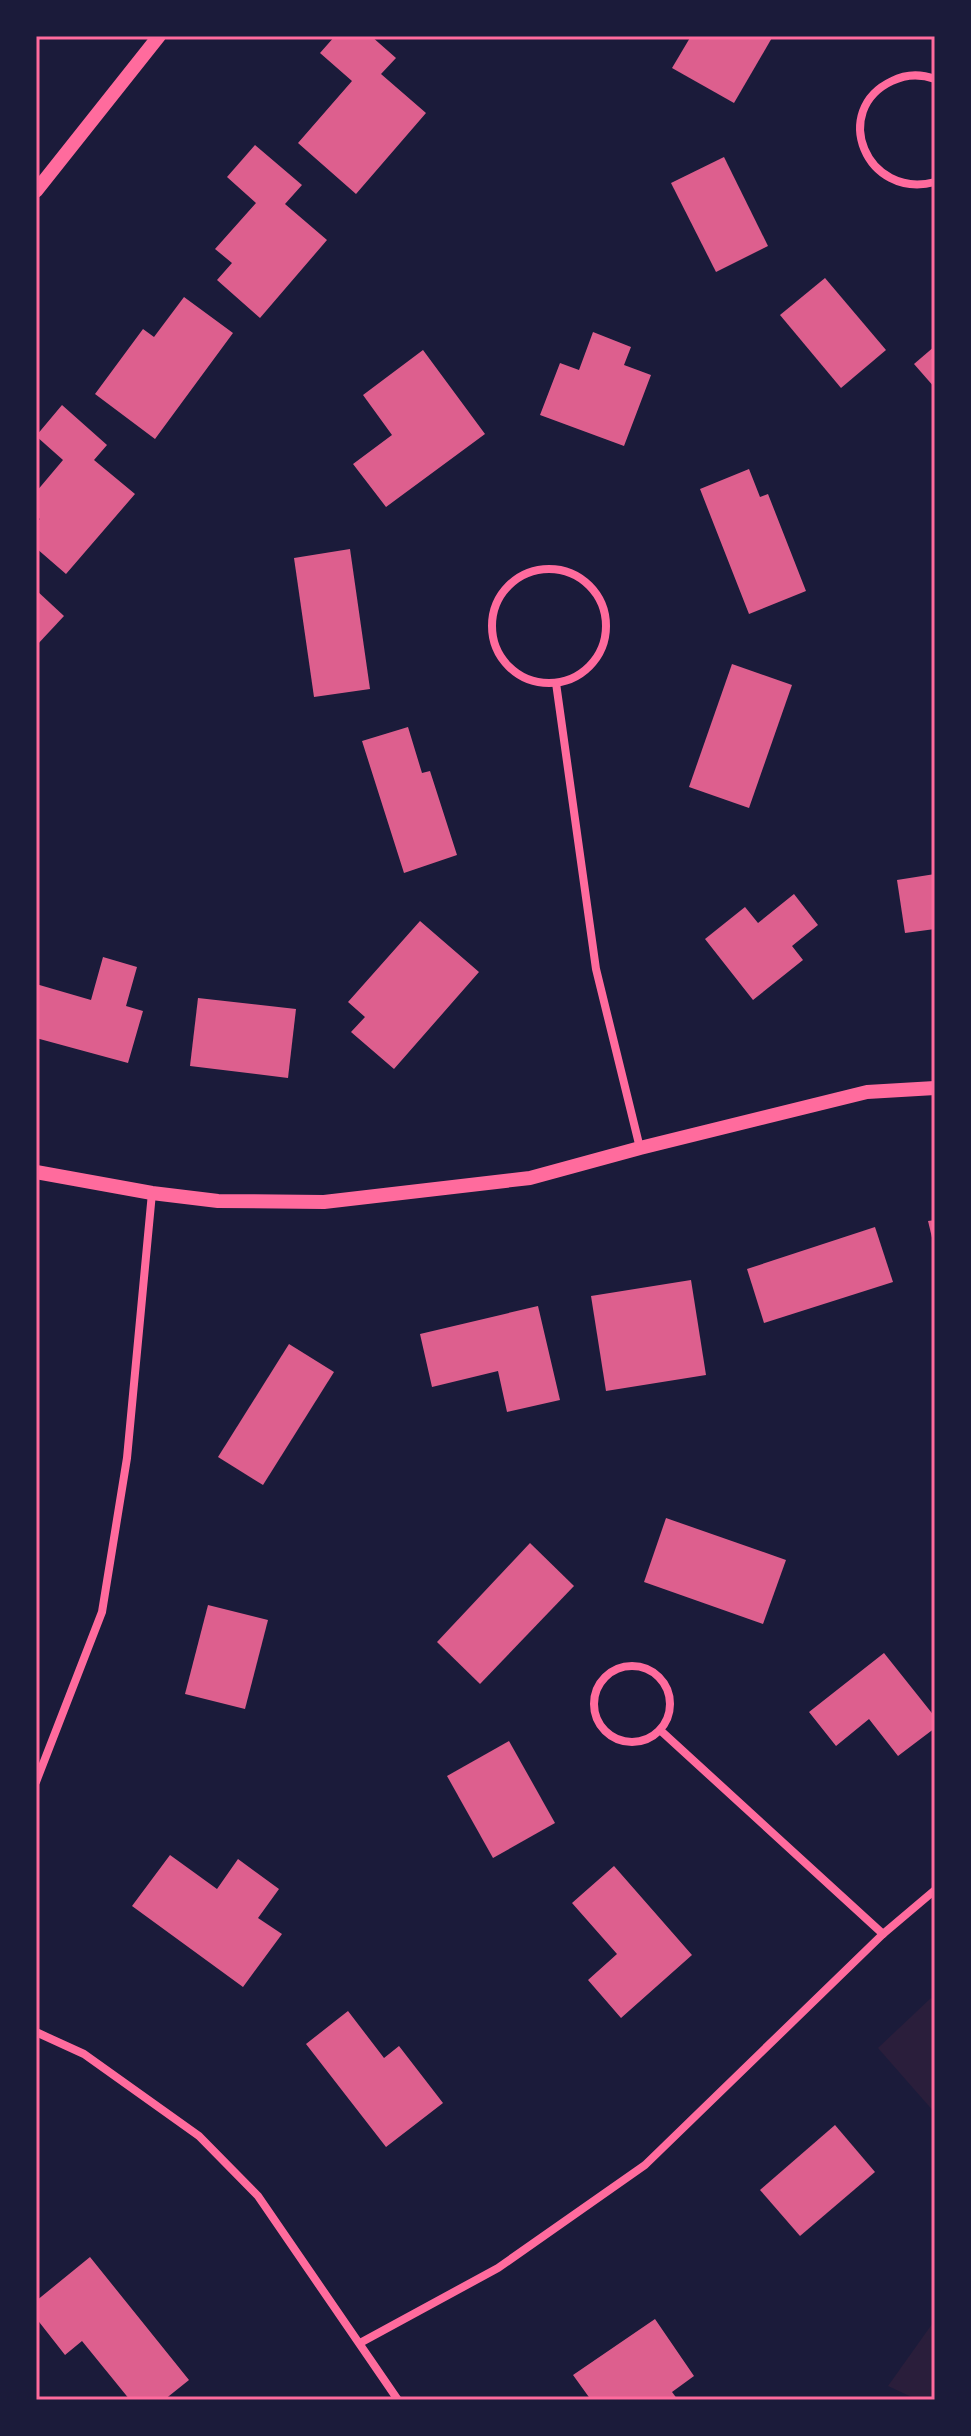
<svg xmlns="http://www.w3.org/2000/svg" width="971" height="2436" viewBox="0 0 971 2436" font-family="Barlow,sans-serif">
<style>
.green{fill:#2a1e3b}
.building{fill:#dd5f8e}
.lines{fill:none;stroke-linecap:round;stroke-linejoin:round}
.minor{stroke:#ff6b9d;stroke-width:8}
.tertiary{stroke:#ff6b9d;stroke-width:14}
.neatline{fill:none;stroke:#ff6b9d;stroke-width:3}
</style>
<rect width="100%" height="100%" fill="#1b1b3a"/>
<g class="green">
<path d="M931 1998 935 2002V2113L878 2048Z"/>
<path d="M935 2320V2400H918L888 2386Z"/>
</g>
<g class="building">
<path d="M335 36H371L396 58 381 74 426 113 356 194 298 143 352 81 320 53Z"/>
<path d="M691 36H773L734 103 672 68Z"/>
<path d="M255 145 302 185 285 204 327 240 260 318 217 280 232 263 215 249 256 203 227 177Z"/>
<path d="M724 157 768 246 716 272 671 183Z"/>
<path d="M825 278 886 350 841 388 780 315Z"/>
<path d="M184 297 233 333 155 439 95 394 143 329 154 337Z"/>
<path d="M593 332 631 347 624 365 651 375 624 446 540 415 560 363 579 370Z"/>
<path d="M935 346V388L914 364Z"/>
<path d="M423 350 485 434 386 507 353 464 392 435 363 395Z"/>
<path d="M62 405 107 445 94 460 135 494 66 574 36 548V523L40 519 36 516V492L63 460 36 436Z"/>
<path d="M749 469 760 497 768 494 806 591 749 614 700 489Z"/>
<path d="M350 549 370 689 314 697 294 558Z"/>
<path d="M36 590 64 616 36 646Z"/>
<path d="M732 664 792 685 749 808 689 787Z"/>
<path d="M408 727 422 773 430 771 457 855 404 873 362 741Z"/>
<path d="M935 874V929L905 933 897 880Z"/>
<path d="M794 894 818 925 792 946 803 960 753 1000 705 939 745 907 758 923Z"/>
<path d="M420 921 479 972 394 1069 351 1032 365 1017 348 1002Z"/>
<path d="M103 957 137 967 126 1006 143 1011 128 1063 36 1038V984L91 1000Z"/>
<path d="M198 998 296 1009 288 1078 190 1066Z"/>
<path d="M935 1220V1245L934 1246 928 1221Z"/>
<path d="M875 1227 893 1282 764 1323 747 1269Z"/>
<path d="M691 1280 706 1375 606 1391 591 1296Z"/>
<path d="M538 1306 560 1400 507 1412 498 1371 432 1387 420 1334Z"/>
<path d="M289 1344 334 1372 263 1485 218 1457Z"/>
<path d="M666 1518 786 1560 763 1624 644 1582Z"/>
<path d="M530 1543 574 1586 480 1684 437 1642Z"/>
<path d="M208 1605 268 1620 245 1709 185 1694Z"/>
<path d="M884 1653 935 1717V1728L898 1756 869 1719 836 1746 809 1712Z"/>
<path d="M509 1741 555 1823 493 1858 447 1776Z"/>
<path d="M170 1855 217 1889 238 1859 279 1889 258 1918 282 1934 243 1987 132 1906Z"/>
<path d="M614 1866 692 1955 621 2018 588 1980 617 1954 572 1903Z"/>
<path d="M348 2011 384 2058 399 2046 443 2103 386 2147 306 2044Z"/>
<path d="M835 2125 875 2172 800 2236 760 2190Z"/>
<path d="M90 2257 189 2380 164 2400H130L82 2341 65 2355 36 2318V2301Z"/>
<path d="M655 2319 694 2376 672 2392 678 2400H591L573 2375Z"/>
</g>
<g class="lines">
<g class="minor">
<path d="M935 79C921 74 906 74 892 81 830 110 866 200 935 182"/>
<circle cx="549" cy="626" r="57"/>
<path d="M556 683 596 969 640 1148"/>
<circle cx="632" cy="1704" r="38"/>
<path d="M660 1730 883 1934"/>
<path d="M36 1782 102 1612 127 1458 152 1193"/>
<path d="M36 2032 84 2054 199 2136 258 2196 398 2400"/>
<path d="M360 2343 498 2268 645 2165 883 1934 935 1890"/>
</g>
<g class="tertiary">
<path d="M36 191 159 36"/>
<path d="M36 1172 152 1193 218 1201 324 1202 530 1178 640 1148 867 1092 935 1088"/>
</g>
</g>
<rect width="971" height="2436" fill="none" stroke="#1b1b3a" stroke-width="76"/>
<rect x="38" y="38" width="895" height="2360" class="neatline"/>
</svg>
